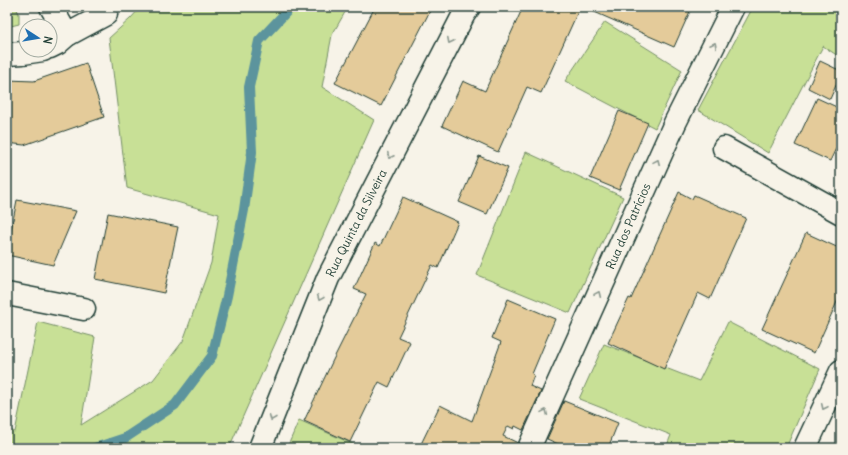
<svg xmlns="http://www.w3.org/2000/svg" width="848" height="455" viewBox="0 0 848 455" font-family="Delius,sans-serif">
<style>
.green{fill:#c8e096;stroke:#748e65}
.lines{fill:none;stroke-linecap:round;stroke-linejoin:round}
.stream{stroke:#5b949d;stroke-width:10}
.building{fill:#e4cb9a;stroke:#1f3d34}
.street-casing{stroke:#1f3d34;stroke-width:25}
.street{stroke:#f7f3e8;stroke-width:22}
.oneway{stroke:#8b988e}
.labels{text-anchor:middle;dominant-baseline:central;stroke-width:3;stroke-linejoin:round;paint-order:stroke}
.street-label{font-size:12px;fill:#1f3d34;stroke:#f7f3e8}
</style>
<rect width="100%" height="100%" fill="#f7f3e8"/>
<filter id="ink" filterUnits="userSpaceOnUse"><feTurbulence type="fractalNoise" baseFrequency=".025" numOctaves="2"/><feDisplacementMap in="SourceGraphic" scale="8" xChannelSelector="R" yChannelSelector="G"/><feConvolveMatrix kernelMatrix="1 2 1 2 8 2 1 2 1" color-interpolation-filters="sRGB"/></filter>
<g filter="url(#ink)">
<g class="green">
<path d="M7 7H16L19 14V24L7 27Z"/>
<path d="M141 7H348L332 35 322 87 374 120 229 448H7V429L15 432 38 322 95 337 81 425 153 380 183 341 211 263 219 214 127 188 109 38 130 19Z"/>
<path d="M753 7H841V58L823 46 768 153 698 110Z"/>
<path d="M605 22 682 70 655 128 565 81Z"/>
<path d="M526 152 623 197 570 313 477 275Z"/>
<path d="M728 322 820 369 786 448H666L671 435 579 399 604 344 699 381Z"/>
<path d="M299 420 362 448H287Z"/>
</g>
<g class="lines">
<path class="stream" d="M95 448 125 438 175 405 212 356 227 296 244 210 252 152 249 87 259 41 291 7"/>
</g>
<g class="building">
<path d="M375 7H432L381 106 335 83Z"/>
<path d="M523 7H580L541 93 527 87 498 152 442 126 463 81 485 91Z"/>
<path d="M583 7H692L674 47Z"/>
<path d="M820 61 841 71V74L830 99 808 88Z"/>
<path d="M86 63 104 117 24 145 7 143V80L34 81Z"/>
<path d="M817 98 841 109V138L830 161 795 145Z"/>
<path d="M619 111 648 123 619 190 590 178Z"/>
<path d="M479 156 508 168 487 214 459 202Z"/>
<path d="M679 192 692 199 694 195 746 218 710 299 698 293 664 369 608 343 629 298 631 299Z"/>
<path d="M403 197 458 222 438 268 432 265 398 337 410 342 389 387 379 382 350 442 304 421 333 360 366 294 354 289 375 243 380 246Z"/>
<path d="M17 200 76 211 53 265 7 255V250Z"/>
<path d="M108 213 178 227 164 293 95 279Z"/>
<path d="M806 233 841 249V293L814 353 762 329Z"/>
<path d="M508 299 555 319 532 374 534 375 530 386 541 391 523 430 515 426 514 429 508 426 503 436 518 443 517 448H419L440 405 472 421 501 342 492 338Z"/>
<path d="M564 401 618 423 608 448H567L547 439Z"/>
</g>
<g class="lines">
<defs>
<g id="street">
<path d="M51 7 67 35"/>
<path d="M50 47 58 43 67 35 106 14"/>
<path d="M7 54 23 53 43 50"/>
<path d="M724 148 841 213"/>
<path d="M7 294 84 309"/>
<path d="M260 448 328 278 464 14 469 7"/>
<path d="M529 448 675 123 733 7"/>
<path d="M805 448 841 371"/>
</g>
</defs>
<use href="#street" class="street-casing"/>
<use href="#street" class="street"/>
</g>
<defs><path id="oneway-chevron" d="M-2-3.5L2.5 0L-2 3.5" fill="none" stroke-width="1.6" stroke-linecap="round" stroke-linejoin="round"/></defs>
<g class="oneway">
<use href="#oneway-chevron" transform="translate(450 41) rotate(117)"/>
<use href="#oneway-chevron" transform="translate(714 45) rotate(-63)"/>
<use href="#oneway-chevron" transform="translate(390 156) rotate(117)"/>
<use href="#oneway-chevron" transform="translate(657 162) rotate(-66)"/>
<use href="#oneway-chevron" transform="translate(598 294) rotate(-66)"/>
<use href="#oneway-chevron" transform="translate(320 298) rotate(112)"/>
<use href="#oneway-chevron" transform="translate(824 407) rotate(115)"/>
<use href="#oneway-chevron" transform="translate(545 412) rotate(-66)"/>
<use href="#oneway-chevron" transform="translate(272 418) rotate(112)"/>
</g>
</g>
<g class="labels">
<g class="street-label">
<text transform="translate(356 223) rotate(-63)">Rua Quinta da Silveira</text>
<text transform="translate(628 226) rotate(-66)">Rua dos Patrícios</text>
</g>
</g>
<rect width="848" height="455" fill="none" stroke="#f7f3e8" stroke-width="24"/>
<rect x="12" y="12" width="824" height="431" fill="none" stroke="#1f3d34" stroke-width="1.5" filter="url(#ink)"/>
<g transform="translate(38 38) rotate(102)"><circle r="19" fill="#f7f3e8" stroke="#a1aaa0"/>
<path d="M0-3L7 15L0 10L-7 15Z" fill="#1f6fb2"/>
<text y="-6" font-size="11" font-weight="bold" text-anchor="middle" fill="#1f3d34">N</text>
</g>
</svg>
